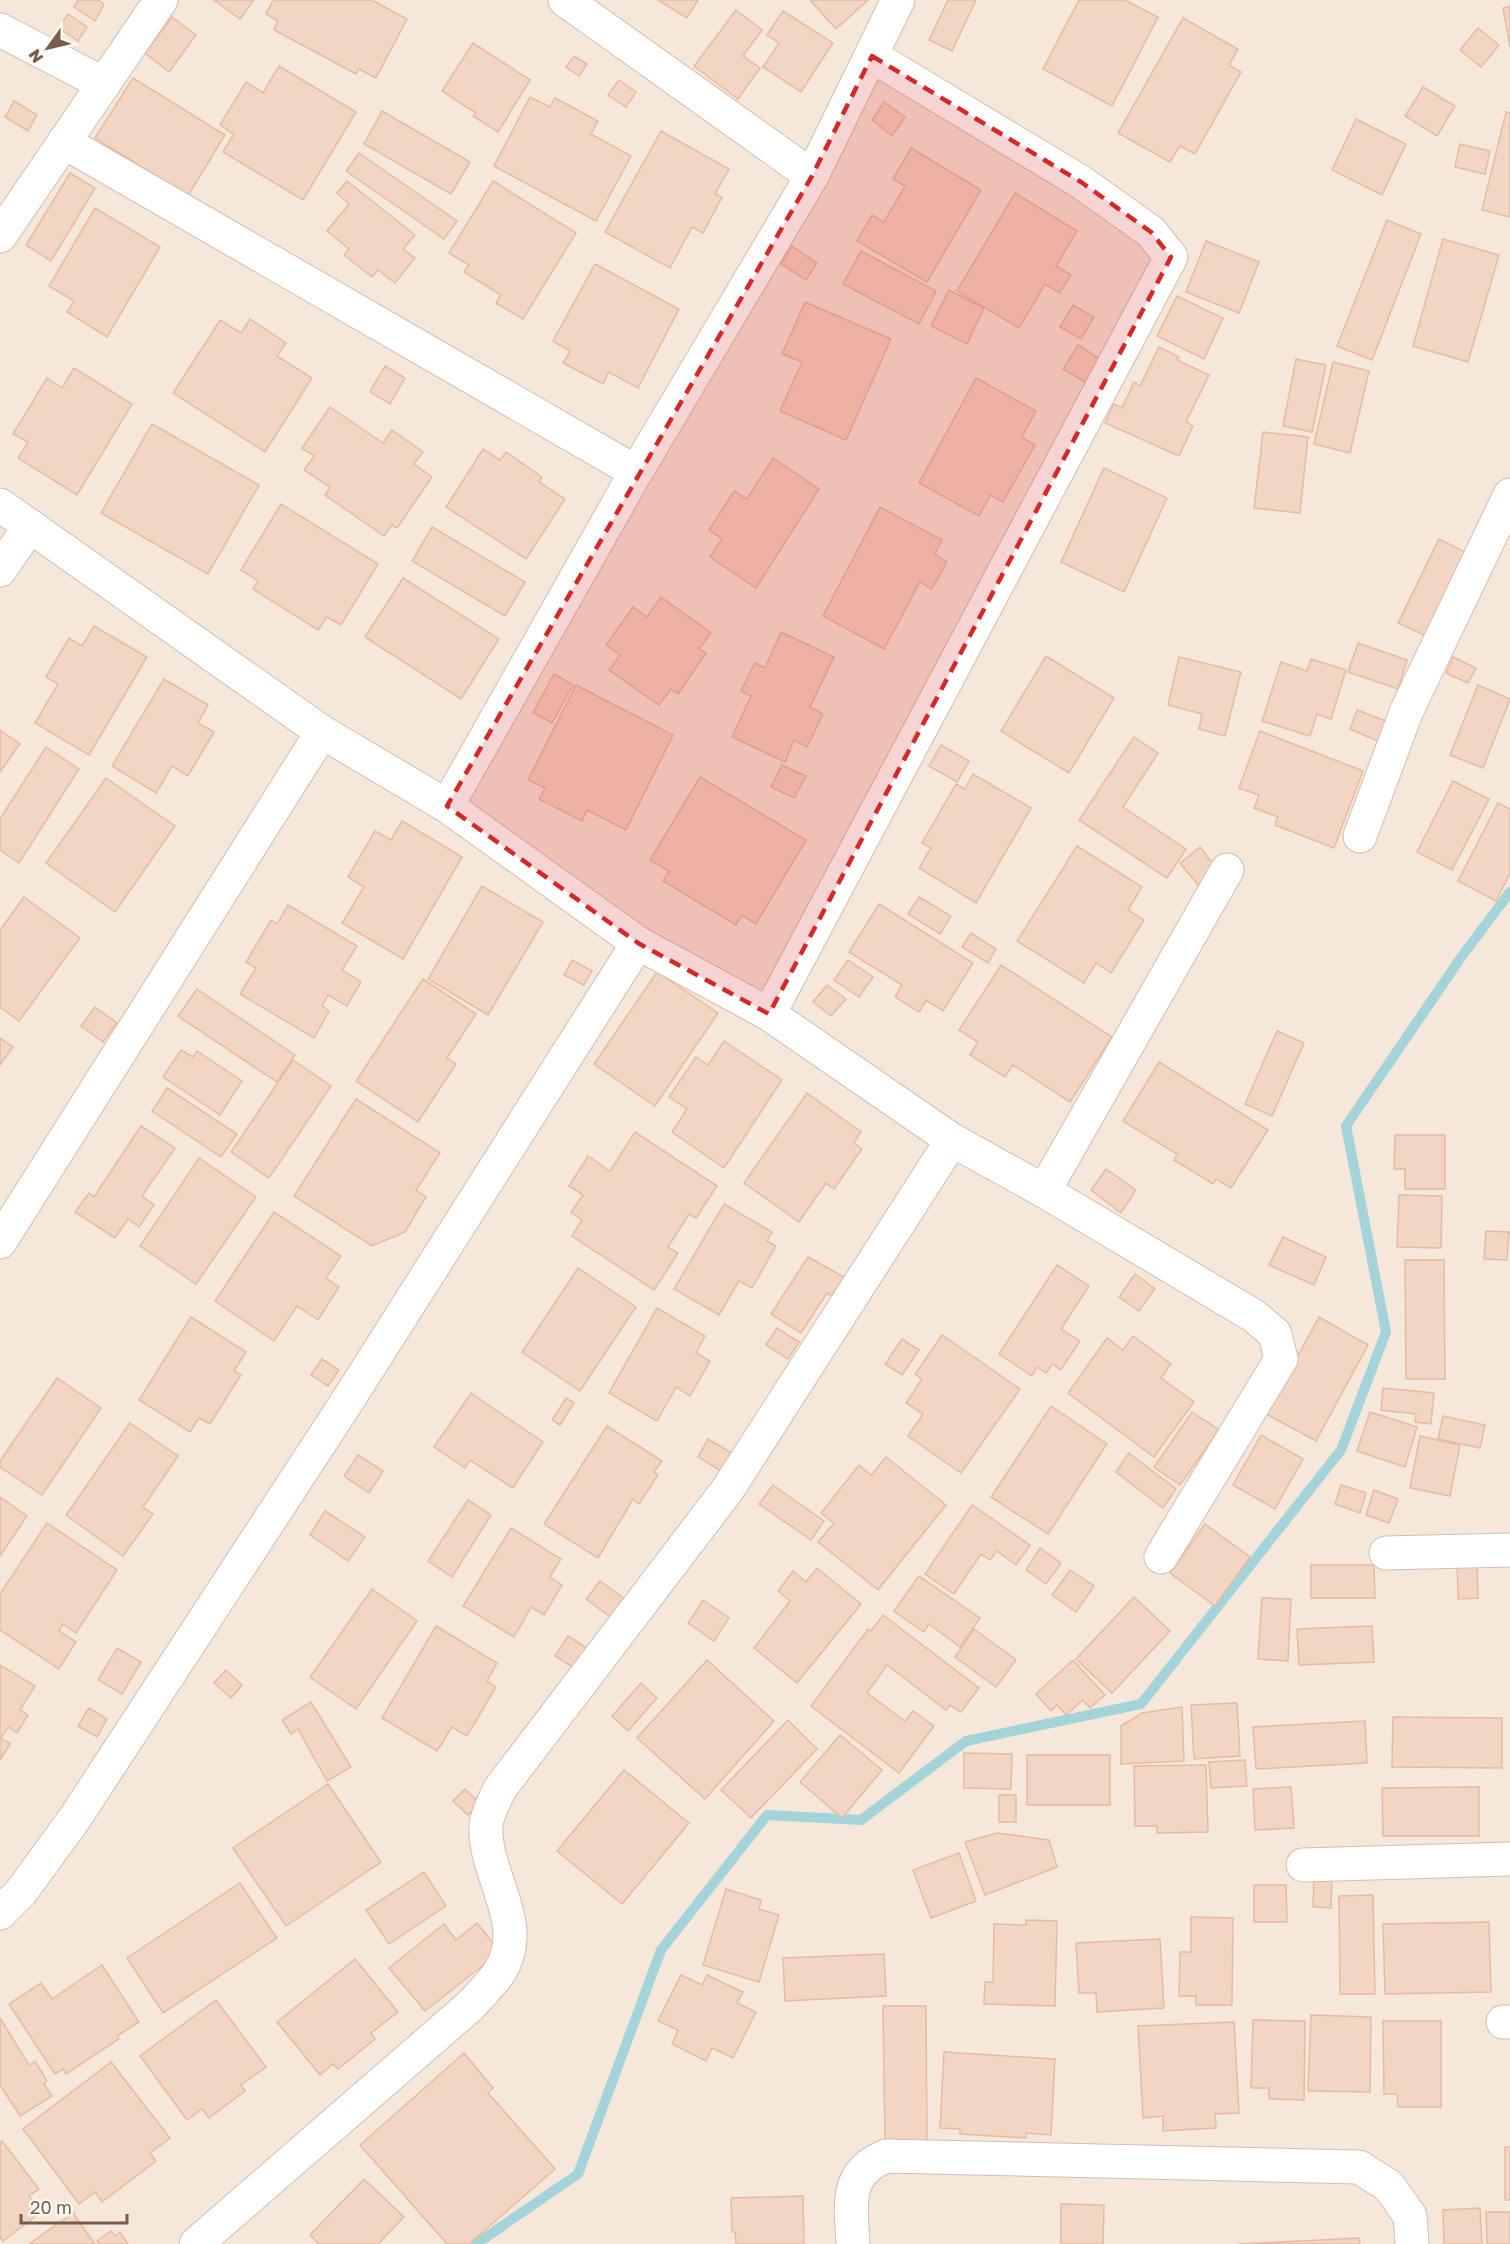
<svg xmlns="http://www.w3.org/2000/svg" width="1510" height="2244" viewBox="0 0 1510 2244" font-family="'Golos Text',sans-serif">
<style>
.residential{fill:#f5e8da}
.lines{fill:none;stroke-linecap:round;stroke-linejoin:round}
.stream{stroke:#a5d3da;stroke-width:10}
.building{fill:#f3d5c3;stroke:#e6bba3;stroke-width:1.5}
.street-casing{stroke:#d1beb0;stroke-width:35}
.street{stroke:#fff;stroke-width:33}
.marked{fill:#d62828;fill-opacity:0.2;stroke:#d62828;stroke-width:4.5;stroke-dasharray:12 8;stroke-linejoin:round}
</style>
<rect width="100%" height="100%" fill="#fdf6ec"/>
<rect class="residential" x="0" y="0" width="1510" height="2244"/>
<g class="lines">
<path class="stream" d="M476 2244 578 2174 661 1950 767 1815 861 1820 966 1741 1141 1704 1341 1450 1386 1332 1346 1126 1462 956 1510 892"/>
</g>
<g class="building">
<path d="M78 0H98L104 4 95 21 74 7Z"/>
<path d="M214 0H254L240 19Z"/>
<path d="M273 0H372L407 19 376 78 359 69 356 74 274 30 278 21 266 14Z"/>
<path d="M658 0H698L687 18Z"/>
<path d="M810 0H868L836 29Z"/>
<path d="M948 0H976L952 51 929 40Z"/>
<path d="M1079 0H1125L1158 17 1112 106 1043 69Z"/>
<path d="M1510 6V47L1503 8Z"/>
<path d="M736 10 762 30 743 56 760 68 738 99 694 66Z"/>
<path d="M783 11 833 43 801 92 763 67 779 43 767 35Z"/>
<path d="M68 14 87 27 78 41 59 28Z"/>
<path d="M172 17 196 35 169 72 145 53Z"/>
<path d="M1183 18 1238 49 1229 65 1241 72 1195 154 1180 146 1170 162 1118 133Z"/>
<path d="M1478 28 1499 45 1481 67 1460 50Z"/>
<path d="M473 43 530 80 498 132 473 116 476 113 442 91Z"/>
<path d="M574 56 587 64 579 76 566 67Z"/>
<path d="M279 66 356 112 303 200 223 152 234 134 220 125 246 82 263 93Z"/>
<path d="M133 78 225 135 188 196 95 138Z"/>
<path d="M619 80 636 92 626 107 608 95Z"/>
<path d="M1423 87 1455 106 1437 136 1405 116Z"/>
<path d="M530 97 550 107 555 98 598 121 591 134 631 156 596 221 494 166Z"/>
<path d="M14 101 37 115 28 131 5 117Z"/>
<path d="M884 102 905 117 892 136 872 120Z"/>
<path d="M382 111 470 162 451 194 364 144Z"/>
<path d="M1506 112 1510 113V217L1482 210Z"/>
<path d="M1356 119 1406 144 1382 195 1332 170Z"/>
<path d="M661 131 729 169 715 194 722 197 703 233 692 227 670 268 605 232Z"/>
<path d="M1460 144 1490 151 1485 174 1455 167Z"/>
<path d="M911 148 981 190 927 282 857 241 872 215 884 222 905 186 893 179Z"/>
<path d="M359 153 457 221 444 239 346 171Z"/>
<path d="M70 173 95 188 51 261 26 245Z"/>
<path d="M347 181 415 235 403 249 415 258 395 283 378 270 372 277 344 255 349 249 327 231 349 204 337 193Z"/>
<path d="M493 181 576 233 523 319 496 303 501 295 464 272 469 265 449 253Z"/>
<path d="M1015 193 1077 231 1056 266 1071 275 1060 293 1045 284 1019 328 957 291Z"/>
<path d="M95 208 160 247 107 337 67 312 74 301 49 286Z"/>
<path d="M1387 220 1421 234 1372 360 1337 346Z"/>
<path d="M1443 239 1499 255 1468 362 1413 346Z"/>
<path d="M1206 241 1259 262 1239 313 1186 292Z"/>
<path d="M792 246 817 263 806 280 781 264Z"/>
<path d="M861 251 936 291 919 324 843 284Z"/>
<path d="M595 264 679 309 638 388 609 372 603 384 563 363 570 351 553 341Z"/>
<path d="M949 290 984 308 967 344 931 326Z"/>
<path d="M1177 296 1223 318 1204 359 1157 336Z"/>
<path d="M805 302 891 339 846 440 780 411 802 362 782 354Z"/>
<path d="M1073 305 1094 317 1081 339 1060 327Z"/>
<path d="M250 319 286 343 277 356 312 378 265 452 173 393 220 320 241 333Z"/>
<path d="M1078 345 1100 359 1086 383 1063 369Z"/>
<path d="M1159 347 1179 357 1177 360 1209 375 1186 422 1193 426 1179 456 1105 423 1114 404 1122 408 1134 382 1140 386Z"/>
<path d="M1296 359 1326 365 1312 432 1283 426Z"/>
<path d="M1333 362 1369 371 1350 453 1314 444Z"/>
<path d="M385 366 405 378 390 404 370 392Z"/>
<path d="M74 368 132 404 77 495 18 458 28 442 13 434 47 378 62 388Z"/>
<path d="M976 378 1036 411 1022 437 1035 445 1003 502 990 495 979 516 919 483Z"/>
<path d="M330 407 383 443 392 430 423 452 414 464 432 477 397 528 392 525 384 536 325 495 330 487 304 470 314 456 302 448Z"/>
<path d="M152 424 259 485 208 574 101 513Z"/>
<path d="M1263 432 1308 437 1300 513 1254 508Z"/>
<path d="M483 449 500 460 506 452 542 477 539 482 565 499 526 559 446 507Z"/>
<path d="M773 458 819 489 756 588 710 557 722 539 709 530 734 491 747 499Z"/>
<path d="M1104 468 1167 498 1124 592 1061 562Z"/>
<path d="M281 504 378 564 341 625 327 617 318 630 253 589 258 581 241 570Z"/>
<path d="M880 507 942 540 935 554 947 562 932 589 920 582 884 649 823 616Z"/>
<path d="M432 527 525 582 505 616 412 561Z"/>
<path d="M1439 539 1469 554 1428 637 1398 623Z"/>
<path d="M403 578 499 639 461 699 365 637Z"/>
<path d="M661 597 711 633 699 649 706 653 678 694 671 689 659 705 609 670 620 655 606 645 633 607 647 617Z"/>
<path d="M94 626 147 657 89 755 35 723 58 684 46 677 69 638 82 646Z"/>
<path d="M781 632 834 657 810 707 823 714 807 747 794 740 785 762 732 737 751 696 741 691 755 663 765 668Z"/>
<path d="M1358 643 1407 660 1398 689 1348 672Z"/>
<path d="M1046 656 1114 698 1069 773 1001 731Z"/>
<path d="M1179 657 1241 672 1225 736 1199 729 1202 714 1168 705Z"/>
<path d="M1453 657 1476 668 1468 683 1446 673Z"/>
<path d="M1311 659 1346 670 1331 719 1317 714 1310 736 1262 721 1281 662 1307 671Z"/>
<path d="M554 674 573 685 552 723 533 713Z"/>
<path d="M164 679 208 705 198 723 214 732 188 776 172 766 156 793 112 766Z"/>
<path d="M576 685 673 735 626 830 587 810 582 821 539 799 545 788 528 780Z"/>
<path d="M1478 685 1510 699 1483 768 1450 755Z"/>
<path d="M1357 710 1386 721 1378 741 1350 729Z"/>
<path d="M0 730 20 744 0 772Z"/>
<path d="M1260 731 1363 771 1334 848 1275 825 1278 817 1254 808 1259 795 1239 788Z"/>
<path d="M1134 737 1158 753 1123 807 1186 849 1167 878 1079 820Z"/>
<path d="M941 745 969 761 957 782 929 766Z"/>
<path d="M46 747 79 769 19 863 0 850V819Z"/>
<path d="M782 765 806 776 794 798 771 787Z"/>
<path d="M973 774 1031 808 976 903 919 868 931 848 922 843 956 784 965 789Z"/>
<path d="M700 777 806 840 756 924 742 915 736 925 663 881 669 871 650 860Z"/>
<path d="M106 778 175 826 115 912 46 863Z"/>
<path d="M1453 781 1489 799 1452 870 1417 852Z"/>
<path d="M1498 803 1510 809V873L1496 901 1458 881Z"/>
<path d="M402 821 462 857 403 959 342 923 364 887 348 877 375 831 391 840Z"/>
<path d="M1077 846 1142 887 1128 910 1144 920 1111 973 1096 963 1084 983 1017 941Z"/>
<path d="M1200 847 1218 870 1198 885 1180 863Z"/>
<path d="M482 886 543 922 488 1015 428 979Z"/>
<path d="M24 897 80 938 19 1021 0 1007V930Z"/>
<path d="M919 897 951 916 940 934 908 914Z"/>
<path d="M879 904 973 963 943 1011 926 1000 919 1012 895 997 902 985 849 952Z"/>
<path d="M288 905 357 946 342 970 361 982 347 1006 328 995 322 1006 329 1011 314 1038 240 994 256 968 246 962 271 920 277 924Z"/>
<path d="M971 933 996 949 988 963 962 947Z"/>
<path d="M572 960 592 971 584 985 564 975Z"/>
<path d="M848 960 873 977 859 997 834 980Z"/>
<path d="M1001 965 1112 1037 1070 1102 1013 1065 1005 1077 970 1055 978 1042 959 1030Z"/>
<path d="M657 972 718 1013 655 1106 594 1064Z"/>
<path d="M423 979 476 1014 447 1058 456 1064 418 1122 356 1081Z"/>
<path d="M827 985 846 999 831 1016 813 1002Z"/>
<path d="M197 989 295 1055 277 1082 178 1016Z"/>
<path d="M95 1007 117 1023 103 1042 81 1026Z"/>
<path d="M1277 1031 1304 1043 1272 1116 1245 1104Z"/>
<path d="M0 1038 13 1047 0 1065Z"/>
<path d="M724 1041 782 1080 724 1168 672 1132 687 1109 669 1097 696 1057 708 1065Z"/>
<path d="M181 1050 193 1057 197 1051 242 1081 220 1115 163 1077Z"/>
<path d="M293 1060 331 1086 269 1178 231 1152Z"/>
<path d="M1159 1062 1268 1130 1231 1188 1216 1179 1213 1184 1174 1160 1177 1154 1123 1121Z"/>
<path d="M167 1088 237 1134 221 1157 152 1111Z"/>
<path d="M807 1093 861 1132 854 1143 862 1149 834 1189 826 1183 799 1222 744 1183Z"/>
<path d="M356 1099 440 1153 416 1190 426 1197 405 1232 372 1246 294 1196Z"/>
<path d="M141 1126 175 1148 142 1196 154 1205 139 1227 128 1219 115 1238 75 1212 89 1193 94 1197Z"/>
<path d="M635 1132 717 1186 696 1218 689 1214 668 1247 678 1253 654 1290 572 1236 582 1220 571 1212 583 1195 569 1186 588 1156 610 1171Z"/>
<path d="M1395 1135H1445V1189H1405V1169H1394Z"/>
<path d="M199 1158 256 1197 196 1284 140 1246Z"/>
<path d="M1106 1169 1136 1190 1121 1213 1091 1190Z"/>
<path d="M1399 1195 1442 1196 1441 1248 1397 1247Z"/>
<path d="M724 1204 772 1232 767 1241 776 1246 752 1288 739 1281 719 1315 674 1289Z"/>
<path d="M274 1212 341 1256 326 1278 339 1287 318 1320 297 1306 274 1341 215 1301Z"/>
<path d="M1486 1231 1509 1232 1507 1260 1484 1259Z"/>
<path d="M1283 1237 1326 1257 1314 1285 1269 1265Z"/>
<path d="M808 1257 844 1277 832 1296 827 1293 801 1333 771 1314Z"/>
<path d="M1405 1260H1444L1445 1379H1406Z"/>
<path d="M1057 1265 1089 1286 1061 1329 1080 1341 1061 1370 1052 1364 1046 1373 1037 1367 1032 1376 999 1354Z"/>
<path d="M578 1268 636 1307 580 1391 522 1352Z"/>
<path d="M1135 1274 1155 1289 1139 1311 1119 1297Z"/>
<path d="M657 1308 705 1336 696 1353 710 1361 690 1396 676 1387 657 1421 609 1393Z"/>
<path d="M191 1317 246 1352 234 1371 241 1375 210 1424 199 1418 190 1432 139 1400Z"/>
<path d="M1319 1317 1368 1345 1316 1441 1266 1414Z"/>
<path d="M777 1328 799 1342 788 1359 766 1345Z"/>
<path d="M942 1335 1020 1389 961 1473 908 1436 923 1414 906 1403 922 1379 915 1374Z"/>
<path d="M1133 1336 1171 1364 1161 1378 1194 1402 1154 1457 1068 1393 1107 1338 1123 1350Z"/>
<path d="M902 1339 919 1350 902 1375 885 1364Z"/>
<path d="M322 1359 339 1370 328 1386 311 1375Z"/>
<path d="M57 1378 101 1408 42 1495 0 1467V1461Z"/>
<path d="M1383 1388 1434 1393 1431 1424 1415 1422 1416 1414 1381 1410Z"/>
<path d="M471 1393 543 1442 513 1488 470 1460 465 1468 434 1447Z"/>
<path d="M566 1398 574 1403 560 1425 552 1420Z"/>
<path d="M1051 1406 1107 1444 1048 1534 991 1497Z"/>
<path d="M1192 1412 1219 1430 1180 1485 1154 1467Z"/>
<path d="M1370 1412 1417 1427 1405 1467 1357 1451Z"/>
<path d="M1443 1416 1485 1425 1480 1448 1438 1439Z"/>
<path d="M130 1423 178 1456 143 1507 153 1514 123 1556 66 1515Z"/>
<path d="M607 1426 662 1461 654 1472 658 1475 639 1504 633 1499 598 1558 544 1524Z"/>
<path d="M1261 1435 1303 1459 1275 1509 1233 1485Z"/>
<path d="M1420 1436 1460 1445 1450 1496 1410 1488Z"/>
<path d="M708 1439 732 1453 721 1471 698 1457Z"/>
<path d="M1129 1453 1176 1489 1163 1508 1116 1472Z"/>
<path d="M358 1455 383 1471 369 1493 344 1476Z"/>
<path d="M886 1457 946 1505 878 1590 818 1542 834 1523 821 1513 859 1465 871 1475Z"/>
<path d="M773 1485 824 1521 811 1540 759 1504Z"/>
<path d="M1341 1485 1366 1493 1360 1513 1335 1504Z"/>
<path d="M1374 1490 1398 1499 1389 1523 1366 1515Z"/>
<path d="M0 1497 27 1516 0 1556Z"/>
<path d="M468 1500 491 1515 452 1577 428 1561Z"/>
<path d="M972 1505 1030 1545 1016 1565 997 1551 990 1560 981 1554 954 1594 925 1574Z"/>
<path d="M325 1511 365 1537 348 1561 310 1535Z"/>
<path d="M47 1523 117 1570 76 1633 63 1624 59 1631 76 1642 59 1669 0 1630V1594Z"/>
<path d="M1205 1524 1250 1557 1215 1606 1170 1573Z"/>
<path d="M511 1528 561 1559 550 1577 562 1585 544 1615 531 1607 514 1637 463 1606Z"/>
<path d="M1040 1548 1061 1563 1046 1584 1026 1570Z"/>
<path d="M1457 1564H1477L1478 1598 1458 1599Z"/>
<path d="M1311 1565H1374L1375 1598H1311Z"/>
<path d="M817 1568 861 1604 797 1683 754 1648 790 1601 778 1591 793 1571 806 1582Z"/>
<path d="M1070 1570 1094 1586 1076 1612 1052 1595Z"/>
<path d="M919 1576 980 1618 960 1647 929 1624 924 1632 894 1611Z"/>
<path d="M600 1581 626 1600 612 1618 586 1599Z"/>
<path d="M372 1589 417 1621 356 1709 310 1677Z"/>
<path d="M1134 1597 1170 1631 1112 1693 1076 1659Z"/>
<path d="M1262 1598 1291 1599 1288 1661 1258 1659Z"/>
<path d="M703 1600 729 1618 714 1641 688 1623Z"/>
<path d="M883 1615 979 1688 961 1712 950 1705 946 1710 887 1665 867 1693 905 1721 913 1711 934 1726 899 1773 811 1706 868 1629 871 1631Z"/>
<path d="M436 1626 497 1663 487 1681 496 1687 467 1736 452 1727 437 1751 382 1718Z"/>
<path d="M1372 1626 1374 1662 1299 1665 1297 1629Z"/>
<path d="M974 1629 1016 1660 996 1687 955 1657Z"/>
<path d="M568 1636 587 1648 574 1668 555 1656Z"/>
<path d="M117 1648 141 1662 122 1694 98 1680Z"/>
<path d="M707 1660 774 1721 705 1799 637 1738Z"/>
<path d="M1073 1660 1105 1695 1090 1708 1083 1700 1066 1715 1057 1705 1051 1711 1036 1694Z"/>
<path d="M0 1665 35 1686 20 1710 28 1715 17 1733 8 1727 1 1738 10 1744 0 1760Z"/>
<path d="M226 1670 242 1685 231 1698 214 1683Z"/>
<path d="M641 1683 657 1698 628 1731 612 1716Z"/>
<path d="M311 1702 351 1767 327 1781 298 1729 291 1734 282 1720Z"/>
<path d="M1237 1703 1240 1756 1194 1759 1191 1705Z"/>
<path d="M1182 1707 1184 1761 1121 1764V1726L1142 1713Z"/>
<path d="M89 1708 107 1719 97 1737 78 1726Z"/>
<path d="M1393 1717 1502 1718V1768L1392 1767Z"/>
<path d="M788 1720 817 1749 751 1818 721 1790Z"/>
<path d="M1365 1721 1367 1763 1256 1769 1253 1727Z"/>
<path d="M840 1735 882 1770 842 1818 800 1782Z"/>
<path d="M964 1753 1012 1754 1011 1789 964 1788Z"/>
<rect x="1027" y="1755" width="83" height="50"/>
<path d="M1245 1760 1247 1786 1211 1788 1209 1762Z"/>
<path d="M1206 1765 1208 1832 1157 1833V1826H1135L1134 1766Z"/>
<path d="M624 1770 689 1823 622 1904 557 1851Z"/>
<path d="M328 1784 381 1862 286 1926 233 1848Z"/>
<path d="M1291 1787 1294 1828 1255 1830 1253 1789Z"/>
<path d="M1479 1787V1836H1383L1382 1788Z"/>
<path d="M465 1789 480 1803 468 1815 453 1801Z"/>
<rect x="999" y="1795" width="17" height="27"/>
<path d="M997 1833 1049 1840 1057 1867 985 1895 965 1842Z"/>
<path d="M959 1853 976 1901 931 1918 913 1870Z"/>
<path d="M424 1872 446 1906 389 1944 366 1910Z"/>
<path d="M1314 1876 1332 1877 1331 1908 1313 1907Z"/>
<path d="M240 1883 277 1938 163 2013 127 1958Z"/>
<path d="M1254 1885H1286L1287 1922H1254Z"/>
<path d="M726 1889 761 1900 759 1909 779 1915 759 1982 703 1965Z"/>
<path d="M1373 1895 1375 1994H1340L1339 1896Z"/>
<path d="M1191 1917 1233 1918 1232 2005H1196V1996H1179L1180 1952H1191Z"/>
<path d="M1026 1920 1057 1921 1055 2006 984 2004 985 1982H993L994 1924 1026 1925Z"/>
<path d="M1489 1922 1491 1992 1385 1994 1383 1924Z"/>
<path d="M477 1923 500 1952 425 2011 389 1968 444 1924 456 1940Z"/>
<path d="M1160 1939 1164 2008 1097 2012 1096 1993H1079L1076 1943Z"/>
<path d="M884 1954 886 1996 785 2001 783 1958Z"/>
<path d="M355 1959 398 2012 371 2033 375 2039 338 2069 333 2064 320 2075 277 2022Z"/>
<path d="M102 1965 139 2022 117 2036 119 2039 66 2074 63 2069 55 2074 9 2004 41 1983 52 1999Z"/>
<path d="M681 1975 702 1985 707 1975 743 1992 737 2003 756 2012 733 2058 712 2048 706 2061 672 2044 678 2030 658 2021Z"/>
<path d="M216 2000 266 2067 241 2085 245 2091 209 2118 202 2109 187 2120 140 2056Z"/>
<path d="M883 2006H926L927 2142H885Z"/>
<path d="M1311 2015 1371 2017 1370 2092 1308 2091Z"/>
<path d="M0 2018 29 2065 35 2061 47 2081 44 2084 52 2096 20 2116 0 2085Z"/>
<path d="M1253 2020 1305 2021 1304 2100 1269 2099V2088H1251Z"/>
<path d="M1383 2021H1441V2107H1398L1397 2094H1384Z"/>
<path d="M1234 2022 1239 2113 1215 2114 1216 2128 1163 2131V2116L1143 2118 1138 2026Z"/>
<path d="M944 2052 1055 2059 1051 2135 1026 2133V2138L960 2134V2129L940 2128Z"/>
<path d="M464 2053 493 2088 488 2093 555 2169 469 2244H447L360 2145Z"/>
<path d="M111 2062 170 2138 150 2153 156 2161 102 2202 95 2192 79 2204 23 2129Z"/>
<path d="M2 2141 39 2189 29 2196 41 2212 3 2241 0 2237V2143Z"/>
<rect x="1505" y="2147" width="5" height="53"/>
<path d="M364 2179 404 2217 378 2244H319L310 2235Z"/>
<path d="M803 2196 804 2244H736L735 2232H732L731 2198Z"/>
<path d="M1061 2204 1104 2205 1103 2244H1061Z"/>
<path d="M1480 2208 1482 2244H1444L1443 2210Z"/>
<path d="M1486 2212H1510V2244H1487Z"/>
<path d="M73 2213 95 2244H29Z"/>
<path d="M111 2231 115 2236 120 2232 128 2244H99L97 2241Z"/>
<path d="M1359 2238 1360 2244H1238Z"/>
</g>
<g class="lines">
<defs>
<g id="street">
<path d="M565 0 812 176"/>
<path d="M0 30 104 84"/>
<path d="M64 142 636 472"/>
<path d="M0 236 161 0"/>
<path d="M0 505 322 732 447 806 638 943 769 1014 952 1140 1044 1191 1254 1316 1275 1334 1281 1359 1161 1557"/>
<path d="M0 570 30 526"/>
<path d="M447 806 636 472 812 176 898 0"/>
<path d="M1360 836 1407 710 1510 495"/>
<path d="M769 1014 1171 257 1151 232 1081 182 872 56"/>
<path d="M1044 1191 1227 870"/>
<path d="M0 1242 322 732"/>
<path d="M1386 1553 1510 1550"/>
<path d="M1303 1865 1510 1859"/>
<path d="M0 1913 21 1892 75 1818 348 1400 638 943"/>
<path d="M1503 2022H1510"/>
<path d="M196 2244 470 2006C480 1995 492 1984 500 1971 530 1924 483 1874 486 1825 487 1814 495 1800 499 1790L728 1489 952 1140"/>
<path d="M853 2244C851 2204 844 2173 886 2156L1359 2167 1389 2186 1410 2216 1412 2244"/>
</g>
</defs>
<use href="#street" class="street-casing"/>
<use href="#street" class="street"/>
</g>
<path class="marked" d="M872 56 1081 182 1151 232 1171 257 769 1014 638 943 447 806 812 176Z"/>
<g transform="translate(48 48) rotate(236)" stroke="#fffaf3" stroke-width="4.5" paint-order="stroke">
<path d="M0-4.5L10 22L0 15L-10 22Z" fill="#7a5c4d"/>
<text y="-9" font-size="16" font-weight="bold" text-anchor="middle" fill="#7a5c4d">N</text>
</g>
<path d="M21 2214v9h106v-9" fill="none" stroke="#7a5c4d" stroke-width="3"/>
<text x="30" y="2214" font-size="18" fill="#7a5c4d" stroke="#fffaf3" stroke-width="4.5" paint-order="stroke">20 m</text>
</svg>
